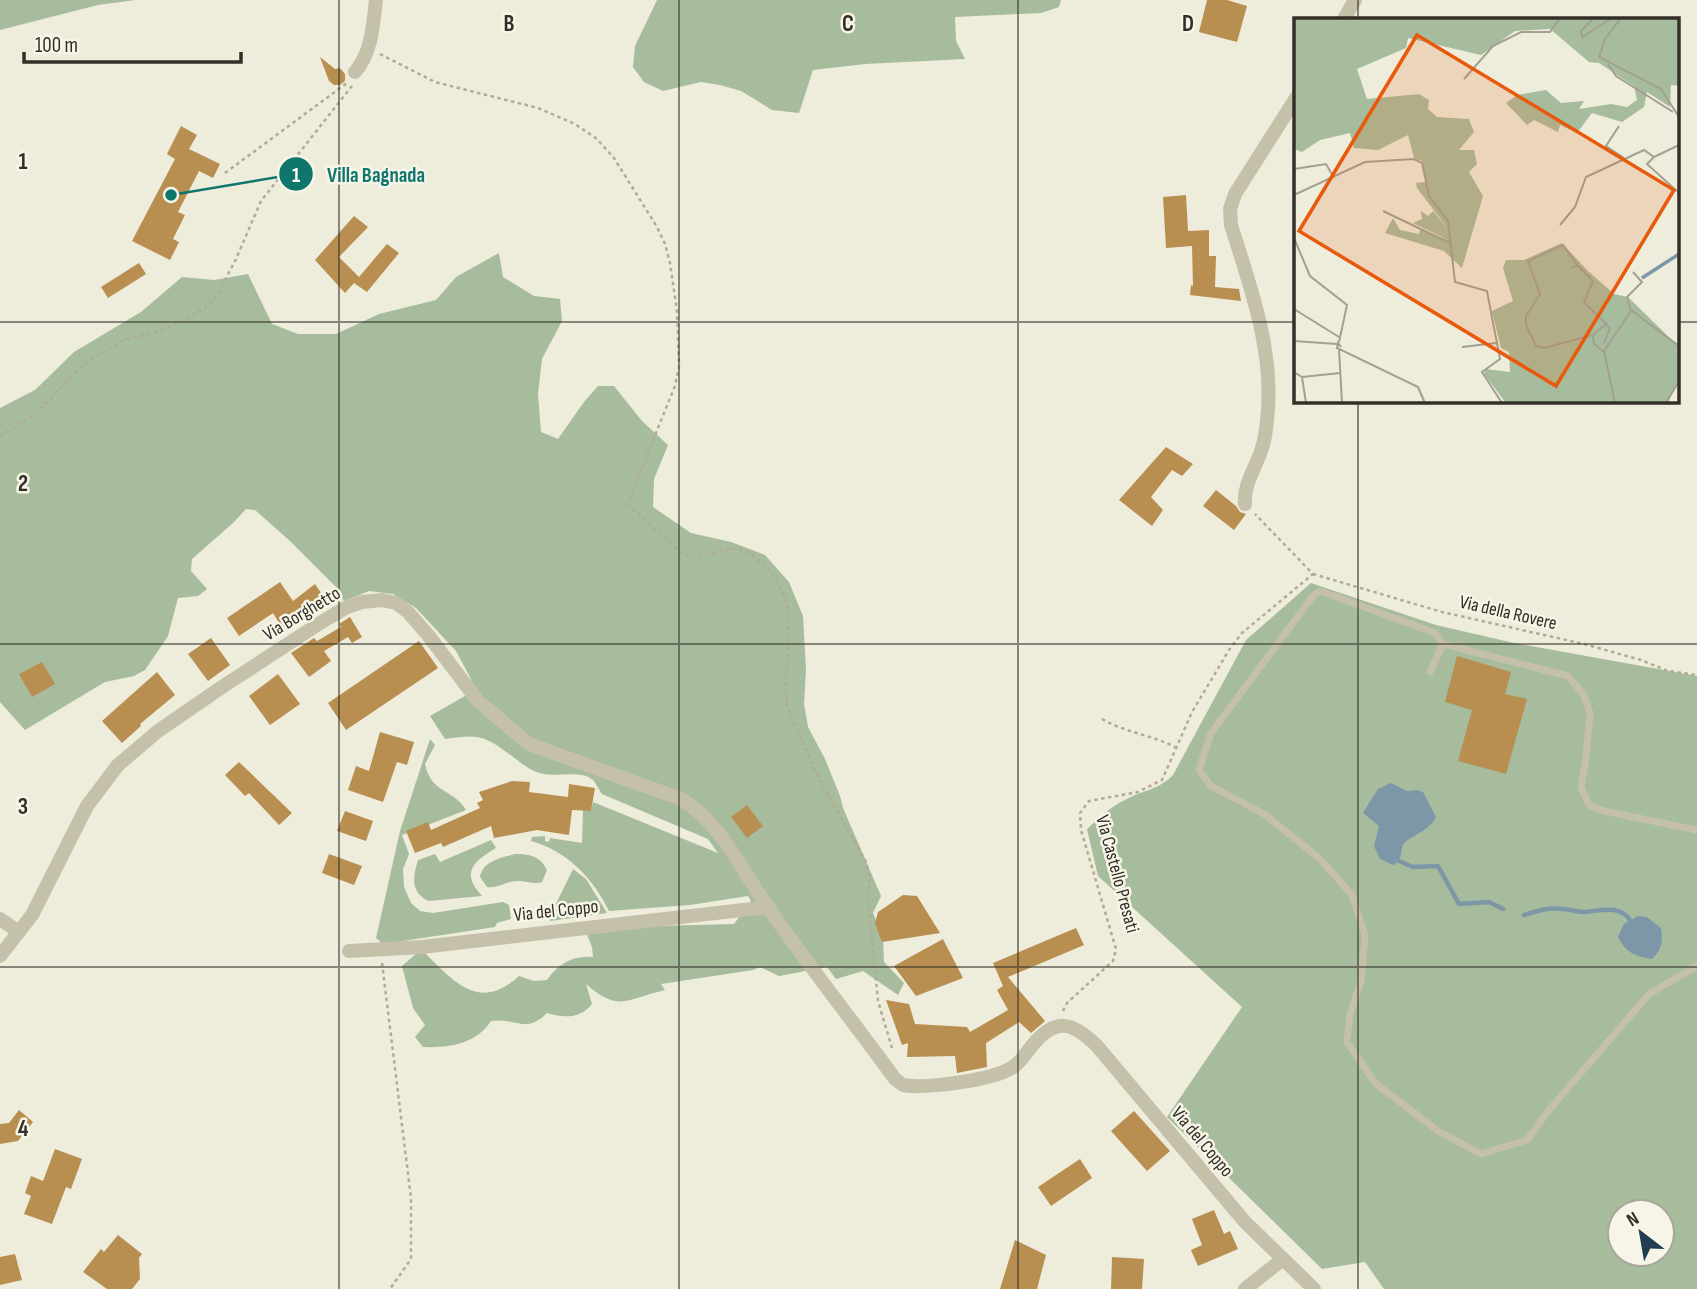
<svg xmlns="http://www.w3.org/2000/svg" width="1697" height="1289" viewBox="0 0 1697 1289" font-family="'Sofia Sans Condensed',sans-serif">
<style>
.green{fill:#a6bc9d;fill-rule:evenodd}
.water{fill:#7d97a8}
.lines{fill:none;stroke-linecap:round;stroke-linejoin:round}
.stream{stroke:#7d97a8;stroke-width:4.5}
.building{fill:#b88f50}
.path{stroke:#b1ab93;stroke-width:2.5;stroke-dasharray:3.5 3.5;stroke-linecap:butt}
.service{stroke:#c5c0a9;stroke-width:7}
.minor{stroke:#c5c0a9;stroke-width:14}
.grid{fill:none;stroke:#332f28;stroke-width:2;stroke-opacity:0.55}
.labels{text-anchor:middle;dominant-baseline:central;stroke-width:5;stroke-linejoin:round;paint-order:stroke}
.street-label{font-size:19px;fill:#332f28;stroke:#f7f5e7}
.inset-river{fill:none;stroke:#7d97a8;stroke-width:3.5}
.inset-road{fill:none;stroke:#a3a093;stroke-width:2}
.view{fill:#e8590c;fill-opacity:0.15;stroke:#e8590c;stroke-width:3.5}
.inset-edge{fill:none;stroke:#332f28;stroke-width:3.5}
.grid-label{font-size:23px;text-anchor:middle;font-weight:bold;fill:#332f28;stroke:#f7f5e7;stroke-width:5;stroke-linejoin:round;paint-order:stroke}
.leader{fill:none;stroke:#0f766e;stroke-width:2.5}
.callout-dot{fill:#0f766e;stroke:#f7f5e7;stroke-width:2.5}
.mark-label{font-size:21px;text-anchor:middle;font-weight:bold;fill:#fff}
.callout-label{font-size:21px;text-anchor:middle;font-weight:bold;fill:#0f766e;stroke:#f7f5e7;stroke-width:5;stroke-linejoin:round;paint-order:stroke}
</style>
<rect width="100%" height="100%" fill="#eeecdb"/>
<g class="green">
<path d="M0 0H135L98 5 0 30Z"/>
<path d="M657 0H1061L1059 7 1041 13 955 17 956 41 965 59 865 64 813 70 799 113 772 110 741 91 720 85 701 82 663 91 644 82 633 67 635 46Z"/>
<path d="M499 253 503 277 534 296 560 299 562 321 542 359 538 394 541 432 558 439 584 402 598 386H614L642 421 668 445 654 479 653 507 691 533 731 542 765 555 789 582 803 616 806 670 804 704 808 727 825 759 840 796 843 808 881 896 873 913 883 937 884 962 904 983 898 995 863 971 836 979 827 967 779 976 760 967 753 970 661 984 665 990C626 999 619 1013 586 984L592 1004C580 1019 564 1018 547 1013 525 1035 516 1017 491 1021 476 1044 449 1048 423 1047L415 1037 425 1025 413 1008 402 966 417 953H425C455 983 480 1012 519 976L534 981 547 980C558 964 573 955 593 957L592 947 586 932 656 926 734 924 751 901 748 896 690 905 609 911C593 878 567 851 531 841L532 837 545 836V841L549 842 550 838 582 843 583 810 591 811 593 802 718 853 708 839 602 794C599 790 596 783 593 780 579 768 553 780 534 771 527 768 521 763 516 759 486 737 482 733 445 739L430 716 465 696 472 681 456 651 416 608 393 594 369 591 344 601 336 587 290 541 255 510 246 509 233 523 192 559 191 571 207 589 198 596 178 598 168 636 145 670 134 676 105 682 25 730 0 702V408L35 390 74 352 141 312 182 277 214 280 248 274 272 324 298 334H336L379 314 436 300 456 277Z"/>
<path d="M1311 583 1436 625 1514 643 1697 676V1289H1384L1365 1262 1322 1269 1167 1117 1242 1007 1098 876 1087 829C1099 818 1109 808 1123 801 1140 791 1159 790 1173 775L1246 640ZM1620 1212H1662V1254H1620Z"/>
<path d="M430 739 435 745 425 764C431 794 453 788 466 810L402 835 409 854 403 869 404 887 411 903 420 911 433 913 503 902 509 905 511 919 497 923 495 927 383 944 376 938 400 831Z"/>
<path d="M491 840 496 848C472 862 461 873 482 896L429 901C410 893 413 876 418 860L435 854 440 862Z"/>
<path d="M515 854C530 854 540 856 547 870L542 882C534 885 527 881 518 881 506 881 498 889 487 887L480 877C483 861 501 858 515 854Z"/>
<path d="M573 869 586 879 607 913 550 921 548 916 529 918V911L552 912Z"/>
</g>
<g class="water">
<path d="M1391 783 1407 791 1417 790 1423 792 1436 817C1428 832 1415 833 1403 844 1400 852 1403 861 1393 865L1380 859 1374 846 1379 826 1363 813 1378 789Z"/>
<path d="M1638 916 1647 917 1661 928C1663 940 1662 950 1652 959 1636 957 1625 952 1618 937L1624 924Z"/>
</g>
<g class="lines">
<g class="stream">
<path d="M1399 861 1413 867 1438 866 1459 904 1489 902 1503 909"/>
<path d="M1524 915C1537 911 1548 907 1562 909 1569 909 1577 912 1584 912 1600 911 1619 904 1630 920"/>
</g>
</g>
<g class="building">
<path d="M1207 0H1227L1247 6 1237 42 1199 32Z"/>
<path d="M320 57 335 69 340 68 345 74V81L340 85H334L329 81Z"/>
<path d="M181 126 197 135 189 149 220 164 213 178 199 171 178 212 185 215 173 239 179 242 170 260 132 241 175 159 167 154Z"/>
<path d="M1186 195 1188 231 1209 230V256H1216L1215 287 1239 289 1241 301 1190 295 1191 285 1193 286 1192 246 1166 248 1163 197Z"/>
<path d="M354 216 368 227 339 257 359 277 387 244 399 253 367 292 354 283 345 293 315 260Z"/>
<path d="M139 263 146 274 108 298 101 287Z"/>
<path d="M1166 447 1193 464 1182 476 1172 470 1151 497 1163 510 1152 526 1119 500Z"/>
<path d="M1216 490 1236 506 1240 512 1246 514 1234 530 1203 506Z"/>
<path d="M280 582 293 601 315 584 328 603 284 631 273 613 239 636 227 618Z"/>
<path d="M350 617 362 637 352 643 348 637 324 651 331 661 309 677 291 653 314 638 317 641 341 627 339 624Z"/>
<path d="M211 638 230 665 208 681 188 654Z"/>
<path d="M419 641 438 668 346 730 328 703Z"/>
<path d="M1457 656 1511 672 1505 694 1527 699 1506 774 1458 761 1472 710 1445 702Z"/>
<path d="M42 662 55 684 32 697 19 674Z"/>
<path d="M157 672 175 695 140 724 141 726 122 743 102 721Z"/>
<path d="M278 674 300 704 270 725 249 696Z"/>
<path d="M380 732 414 742 407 765 397 762 383 802 348 790 356 766 369 771Z"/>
<path d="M239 762 292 813 279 825 249 793 245 796 225 775Z"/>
<path d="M512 781 530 782 529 792 568 797 569 784 595 788 591 811 572 810 569 835 537 830 494 838 491 826 443 847 441 843 415 853 406 831 428 822 431 830 480 808 477 803 483 800 479 792Z"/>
<path d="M747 805 763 826 747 838 731 817Z"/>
<path d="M345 811 373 821 366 841 337 831Z"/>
<path d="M329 854 362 866 354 885 322 873Z"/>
<path d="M903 895 917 896 940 933 882 942 875 923 878 912Z"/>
<path d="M1076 928 1084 945 1008 977 1045 1021 1031 1033 1019 1022 986 1043 987 1067 957 1073 955 1056 907 1057 908 1043 902 1045 886 1000 909 1004 915 1024 967 1027 970 1032 1008 1010 997 990 1003 986 993 963Z"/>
<path d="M943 939 963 978 916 996 894 966Z"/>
<path d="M19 1110 33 1122 18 1141 0 1144V1124L9 1123Z"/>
<path d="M1134 1111 1170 1151 1147 1171 1111 1131Z"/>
<path d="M55 1149 82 1159 71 1189 66 1187 52 1224 24 1214 31 1196 25 1193 31 1176 43 1181Z"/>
<path d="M1080 1159 1092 1178 1051 1206 1038 1187Z"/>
<path d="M1214 1210 1224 1234 1230 1231 1238 1249 1198 1266 1191 1250 1202 1245 1192 1219Z"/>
<path d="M118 1235 142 1254 139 1258 140 1279 132 1289H107L83 1272 101 1249 104 1252Z"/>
<path d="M1015 1240 1046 1255 1037 1289H1000Z"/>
<path d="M15 1254 22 1280 0 1285V1257Z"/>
<path d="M1112 1257 1144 1259 1142 1289H1111Z"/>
</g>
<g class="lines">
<g class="path">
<path d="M380 54 435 82 538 108 575 124 597 139 614 158 657 227 665 244 670 263 677 311 679 367 675 386 632 492 629 505 682 554 696 558 730 549H741L753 555 774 576 785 597 789 615 786 690 787 707 818 777 866 862 870 878 868 895 878 1001 892 1048"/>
<path d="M225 173 347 83"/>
<path d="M0 436 37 413 79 368 96 356 122 341 166 329 205 308 217 296 236 259 261 201 352 86"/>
<path d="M1313 574 1442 612 1584 644 1641 660 1668 671 1697 675"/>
<path d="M1102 719C1126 733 1153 735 1177 748"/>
<path d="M382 963 411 1198V1259L390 1289"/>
<path d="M1063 1011 1067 1003 1113 961 1116 949 1081 830 1080 813 1089 801 1138 792 1162 780 1192 712 1229 650 1242 633 1313 574 1255 514"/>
</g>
<g class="service">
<path d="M1443 644 1435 633 1320 591 1313 596 1211 733 1199 770 1211 786 1264 814 1320 859 1352 895 1365 935 1361 981 1350 1014 1347 1042 1375 1083 1438 1131 1481 1154 1527 1140 1549 1110 1649 994 1697 966"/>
<path d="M1430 672 1443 644 1568 676 1584 695 1590 713 1586 758 1581 787 1589 805 1604 811 1697 830"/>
</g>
<g class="minor">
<path d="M1344 19 1355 0"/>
<path d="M355 72C372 52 373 25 376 0"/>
<path d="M1245 504C1243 484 1257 466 1262 448 1265 440 1266 430 1267 421 1275 353 1251 289 1231 225L1230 209 1235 194 1296 98"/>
<path d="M0 919 19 932"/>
<path d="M349 951 422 947 768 907"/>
<path d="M0 956 32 915 87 806 118 765 158 731 222 687 320 623 347 607 362 602 382 600 396 603 408 612 428 635 478 701 529 744 681 799C721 823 741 869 767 906 808 965 853 1021 895 1079L903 1085C925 1089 995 1080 1013 1067 1021 1062 1026 1053 1031 1047 1055 1017 1072 1021 1097 1046L1245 1222 1314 1289"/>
<path d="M1245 1289 1283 1259"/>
</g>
</g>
<path class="grid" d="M339 0V1289M679 0V1289M1018 0V1289M1358 0V19M0 322H1296M1678 322H1697M1358 401V1289M0 644H1697M0 967H1697"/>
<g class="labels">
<g class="street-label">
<text transform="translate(1508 613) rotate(13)">Via della Rovere</text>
<text transform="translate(302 614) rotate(-31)">Via Borghetto</text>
<text transform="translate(1117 874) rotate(75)">Via Castello Presati</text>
<text transform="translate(556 911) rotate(-6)">Via del Coppo</text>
<text transform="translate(1202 1142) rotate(50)">Via del Coppo</text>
</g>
</g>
<g transform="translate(1294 18)">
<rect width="385" height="385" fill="#eeecdb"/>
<path d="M0 0H385V68L377 67 376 89 353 74 350 89 328 104 298 95 283 115 266 107 264 114 240 102 233 107 212 85 223 77 252 72 267 85 290 83 285 91 317 86 333 89 343 82 340 68 305 45 295 44 256 11 221 13 187 37 114 20 112 30 63 51 73 81 125 76 135 82 134 91 143 99 175 101 180 114 165 132H180L183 146 175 154 189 178 168 250 150 233 91 215 99 200 106 212 125 216 126 212 154 222 119 205 128 201 127 193 134 198 139 193 154 211 123 170 122 165 132 164 128 143 120 140 114 117 84 132 60 130 56 115 26 122 8 134 0 131ZM268 225 294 253 320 276 334 279 385 329V359L374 385H212L190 356 192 351 216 354 215 334 207 330 198 293 219 283 209 250 212 242H230Z" fill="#a6bc9d"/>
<path class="inset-river" d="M348 260 385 236"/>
<path class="inset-road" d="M300 0 287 13 288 19 318 0M327 0 311 21 305 39 367 71 385 99M314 46 322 58 379 94M170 61 199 28 227 14H256L266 0M325 108 312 128 330 140M360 139 353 146 385 175M0 151 32 146 40 160M0 177 71 144 120 141 128 145 135 178 154 203 161 264 193 273 206 341 188 354 208 385M89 193 156 225M266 207 281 189 292 159 350 132 360 139 385 127M0 220 16 258 53 287 45 324M283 247 269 227 234 243 246 276 232 298V307L242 328 250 330 299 317M278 250 283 247 299 263 290 284 316 310 310 325M0 291 45 319M337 292 385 328M0 323 43 326M47 329 44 325 43 330 124 369 131 385M168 329 202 325M45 331 48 385M310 334 300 326 299 317 313 305M0 354 8 359 46 355M8 359 12 385M321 385 310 333 337 293 333 279 348 264 339 254M372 385 385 363"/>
<path class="view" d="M123 17 380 172 262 368 5 213Z"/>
<rect width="385" height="385" class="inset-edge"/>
</g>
<g class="grid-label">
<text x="509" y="31">B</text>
<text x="848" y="31">C</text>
<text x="1188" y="31">D</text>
<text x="23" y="169">1</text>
<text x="23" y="491">2</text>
<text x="23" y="814">3</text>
<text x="23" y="1136">4</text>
</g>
<path class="leader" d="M171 195L296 174"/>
<g class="callout-dot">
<circle cx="171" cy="195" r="7"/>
<circle cx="296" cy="174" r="18"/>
</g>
<g class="mark-label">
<text x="296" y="182">1</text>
</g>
<g class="callout-label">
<text x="376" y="182">Villa Bagnada</text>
</g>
<g transform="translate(1641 1233) rotate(329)"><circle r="33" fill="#f7f5e7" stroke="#a9a69b" stroke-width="2"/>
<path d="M0-5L12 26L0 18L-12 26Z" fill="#223c50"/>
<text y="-10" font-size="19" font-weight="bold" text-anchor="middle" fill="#332f28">N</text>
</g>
<path d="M24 52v10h217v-10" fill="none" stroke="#332f28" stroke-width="3.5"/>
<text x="35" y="52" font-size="21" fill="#332f28" stroke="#f7f5e7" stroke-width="5" paint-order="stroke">100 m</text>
</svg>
